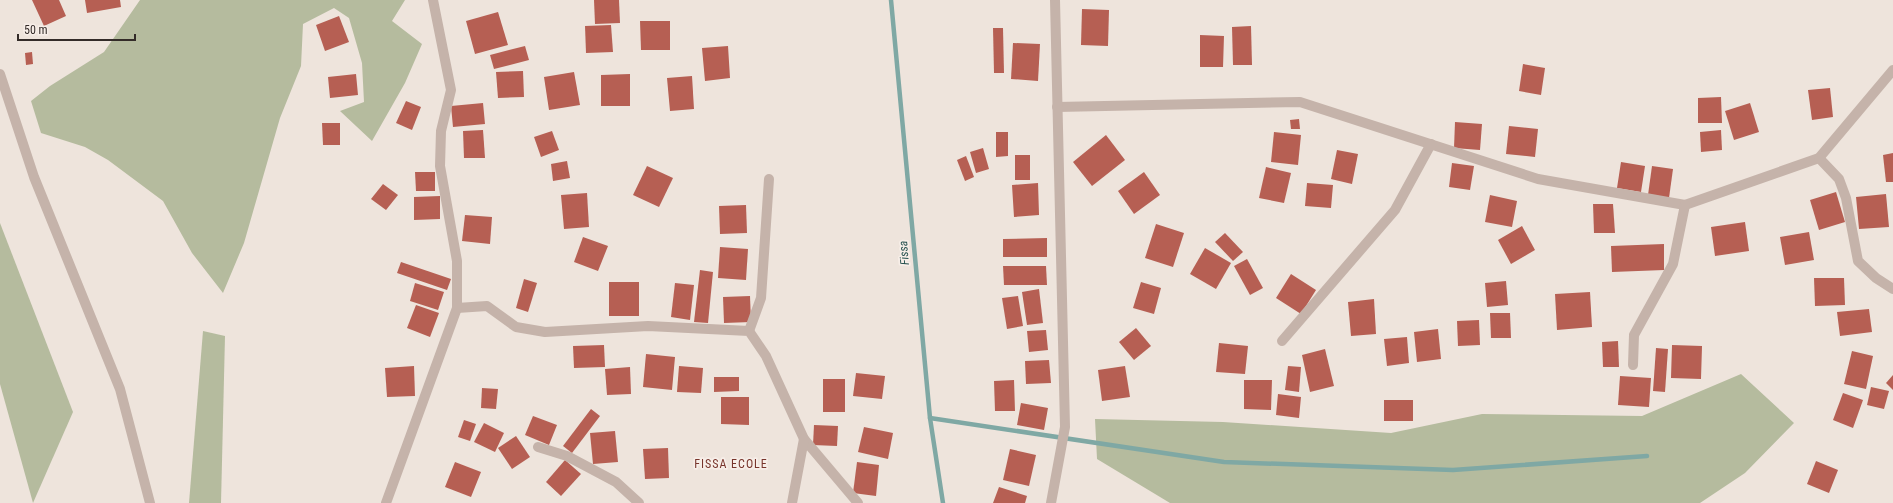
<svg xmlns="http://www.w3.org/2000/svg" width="1893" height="503" viewBox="0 0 1893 503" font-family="'Roboto Condensed',sans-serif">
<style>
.green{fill:#b5bb9e}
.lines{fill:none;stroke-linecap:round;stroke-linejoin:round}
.stream{stroke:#7fa8a4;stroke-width:4.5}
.building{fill:#b65f53}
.minor{stroke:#c5b3aa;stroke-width:10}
.labels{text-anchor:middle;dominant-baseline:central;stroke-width:3.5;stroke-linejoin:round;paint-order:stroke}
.water-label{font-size:12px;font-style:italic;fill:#234f4d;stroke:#f7eee8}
.neighbourhood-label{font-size:12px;letter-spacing:1px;fill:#78352c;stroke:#f7eee8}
</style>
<rect width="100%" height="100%" fill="#eee4dc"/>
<g class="green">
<path d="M140 0H405L392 21 422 44 405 83 372 141 340 111 364 102 362 63 349 18 334 8 303 24 301 66 280 118 244 243 223 293 192 253 163 201 108 160 85 147 41 133 31 101 50 86 104 52Z"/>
<path d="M0 223 73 412 33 503 0 384Z"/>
<path d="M203 331 225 336 221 503H189Z"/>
<path d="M1741 374 1794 423 1745 473 1700 503H1170L1097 459 1095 419 1223 422 1391 433 1482 414 1642 416Z"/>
</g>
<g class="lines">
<g class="stream">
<path d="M891 0 930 418 943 503"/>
<path d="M930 418 1224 462 1453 470 1647 456"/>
</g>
</g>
<g class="building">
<path d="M32 0H59L66 16 44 26Z"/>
<path d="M85 0H120L121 7 87 13Z"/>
<path d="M594 0H619L620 23 595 24Z"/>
<path d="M1082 9 1109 10 1108 46 1081 45Z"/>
<path d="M498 12 508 45 475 54 466 21Z"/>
<path d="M339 16 349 42 325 51 316 25Z"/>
<path d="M640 21H670V50H641Z"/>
<path d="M611 25 613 52 586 53 585 26Z"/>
<path d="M1251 26 1252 65H1233L1232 27Z"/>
<path d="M993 28H1003L1004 73H994Z"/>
<path d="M1200 35 1224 36 1223 67H1200Z"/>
<path d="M1013 43 1040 44 1038 81 1011 79Z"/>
<path d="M525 46 529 60 494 69 490 55Z"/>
<path d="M728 46 730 78 705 81 702 48Z"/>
<path d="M32 52 33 64 26 65 25 53Z"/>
<path d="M1523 64 1545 68 1541 95 1519 91Z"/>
<path d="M523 71 524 97 498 98 496 72Z"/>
<path d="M574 72 580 105 549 110 544 77Z"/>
<path d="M356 74 358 95 330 98 328 77Z"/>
<path d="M630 74V106H601V75Z"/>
<path d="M692 76 694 109 670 111 667 78Z"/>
<path d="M1830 88 1833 117 1812 120 1808 90Z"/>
<path d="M1721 97 1722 123H1698V98Z"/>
<path d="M406 101 421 107 412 130 396 123Z"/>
<path d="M483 103 485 124 453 127 451 106Z"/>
<path d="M1750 103 1759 132 1734 140 1725 111Z"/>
<path d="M1299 119 1300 129H1291L1290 120Z"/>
<path d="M1455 122 1482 124 1480 150 1454 148Z"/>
<path d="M322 123H340V145H323Z"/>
<path d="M1509 126 1538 129 1535 157 1506 154Z"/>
<path d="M483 130 485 158H464L463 131Z"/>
<path d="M1721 130 1722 150 1701 152 1700 132Z"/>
<path d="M552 131 559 150 541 157 534 137Z"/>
<path d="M996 132H1008V156L996 157Z"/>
<path d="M1274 132 1301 135 1298 165 1271 162Z"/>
<path d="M1106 135 1125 160 1092 186 1073 162Z"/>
<path d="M983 148 989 169 976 173 970 152Z"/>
<path d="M1337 150 1358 154 1352 184 1331 179Z"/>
<path d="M1893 153V182H1886L1883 155Z"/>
<rect x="1015" y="155" width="15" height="25"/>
<path d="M966 156 974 177 965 181 957 160Z"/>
<path d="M567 161 570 178 553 181 551 164Z"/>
<path d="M1621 162 1645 166 1641 192 1617 188Z"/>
<path d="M1452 163 1474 166 1470 190 1449 187Z"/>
<path d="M647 166 673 178 659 207 633 195Z"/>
<path d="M1652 166 1673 169 1669 198 1648 195Z"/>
<path d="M1266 167 1291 173 1284 203 1259 198Z"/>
<path d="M415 172H435V191H416Z"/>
<path d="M1144 172 1160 195 1134 214 1118 191Z"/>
<path d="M1038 183 1039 215 1014 217 1012 185Z"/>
<path d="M1307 183 1333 185 1331 208 1305 206Z"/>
<path d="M383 184 398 195 386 210 371 199Z"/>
<path d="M1836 192 1845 222 1819 230 1810 200Z"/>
<path d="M587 193 589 227 564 229 561 195Z"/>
<path d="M1886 194 1889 227 1859 229 1856 197Z"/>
<path d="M1490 195 1517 201 1512 227 1485 222Z"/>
<path d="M440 196V219L414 220V197Z"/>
<path d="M1593 204H1613L1615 233H1594Z"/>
<path d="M746 205 747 233 720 234 719 206Z"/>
<path d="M465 215 492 217 490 244 462 241Z"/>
<path d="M1745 222 1749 251 1715 256 1711 227Z"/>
<path d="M1156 224 1184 233 1173 267 1145 258Z"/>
<path d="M1522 226 1535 250 1511 264 1498 240Z"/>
<path d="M1809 232 1814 260 1785 265 1780 237Z"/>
<path d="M1225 233 1243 252 1233 261 1215 242Z"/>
<path d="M583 237 608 246 598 271 574 262Z"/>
<path d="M1047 238V257H1003V239Z"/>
<path d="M1664 244V270L1612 272 1611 246Z"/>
<path d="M720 247 748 249 746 280 718 278Z"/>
<path d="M1205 248 1231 263 1216 289 1190 274Z"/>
<path d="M1247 259 1263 288 1250 295 1234 266Z"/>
<path d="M401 262 451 279 447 290 397 273Z"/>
<path d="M1003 266H1046L1047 285H1004Z"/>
<path d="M700 270 713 272 708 323 694 322Z"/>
<path d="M1291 274 1316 290 1301 314 1276 298Z"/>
<path d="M1814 278H1844L1845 305 1815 306Z"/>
<path d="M524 279 537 283 528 312 516 308Z"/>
<path d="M1506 281 1508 305 1487 307 1485 283Z"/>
<rect x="609" y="282" width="30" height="34"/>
<path d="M1141 282 1161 288 1154 314 1133 308Z"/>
<path d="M415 283 444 292 438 310 410 301Z"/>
<path d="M675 283 694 285 690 320 671 317Z"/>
<path d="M1039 289 1043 323 1027 325 1022 292Z"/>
<path d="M1590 292 1592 327 1557 330 1555 294Z"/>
<path d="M750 296 751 322 724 323 723 297Z"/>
<path d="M1018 296 1023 326 1007 329 1002 298Z"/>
<path d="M1374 299 1376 334 1351 336 1348 302Z"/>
<path d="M416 305 439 313 430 337 407 328Z"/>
<path d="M1869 309 1872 332 1840 336 1837 312Z"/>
<path d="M1490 313H1510L1511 338H1491Z"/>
<path d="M1479 320 1480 345 1458 346 1457 321Z"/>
<path d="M1136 328 1151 346 1134 360 1119 342Z"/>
<path d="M1438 329 1441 359 1417 362 1414 332Z"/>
<path d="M1046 330 1048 350 1029 352 1027 331Z"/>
<path d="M1407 337 1409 363 1387 366 1384 339Z"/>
<path d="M1618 341 1619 367H1603L1602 342Z"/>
<path d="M1219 343 1248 346 1245 374 1216 372Z"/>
<path d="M604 345 605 367 574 368 573 346Z"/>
<path d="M1672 345 1702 346 1701 379 1671 378Z"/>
<path d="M1656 348 1668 349 1665 392 1653 391Z"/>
<path d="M1325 349 1334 386 1310 392 1302 355Z"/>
<path d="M1852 351 1873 356 1866 389 1844 384Z"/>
<path d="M646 354 675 357 672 390 643 387Z"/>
<path d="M1049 360 1051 383 1026 384 1025 361Z"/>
<path d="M414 366 415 396 387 397 385 368Z"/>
<path d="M679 366 703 368 701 393 677 392Z"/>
<path d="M1125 366 1130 397 1102 401 1098 370Z"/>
<path d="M1288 366 1301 367 1299 392 1285 390Z"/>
<path d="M630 367 631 394 607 395 605 369Z"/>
<path d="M856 373 885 376 882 399 853 396Z"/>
<path d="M1893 375V390L1886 383Z"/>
<path d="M1620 376 1651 378 1649 407 1618 405Z"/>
<path d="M714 377H739V391L714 392Z"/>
<rect x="823" y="379" width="22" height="33"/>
<path d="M1014 380 1015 411H995L994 381Z"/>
<path d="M1244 380H1272L1271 410 1244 409Z"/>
<path d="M1871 387 1889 391 1884 409 1867 405Z"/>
<path d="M482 388 498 389 496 409 481 408Z"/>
<path d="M1843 393 1863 400 1853 428 1833 420Z"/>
<path d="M1278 394 1301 397 1299 418 1276 415Z"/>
<path d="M721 397H749V425L721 424Z"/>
<rect x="1384" y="400" width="29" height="21"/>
<path d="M1021 403 1048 408 1044 430 1017 425Z"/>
<path d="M591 409 600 416 572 453 563 446Z"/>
<path d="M533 416 557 425 549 445 525 435Z"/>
<path d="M464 420 476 424 470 441 458 437Z"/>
<path d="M484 423 504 433 495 452 474 442Z"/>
<path d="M814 425 838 426 837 446 813 445Z"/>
<path d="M864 427 893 433 888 459 858 452Z"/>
<path d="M615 431 618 462 593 464 590 433Z"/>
<path d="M516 436 530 457 512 469 498 448Z"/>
<path d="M668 448 669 478 645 479 643 449Z"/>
<path d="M1010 449 1036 455 1029 486 1003 480Z"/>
<path d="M565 460 581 474 561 496 546 482Z"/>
<path d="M1816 461 1838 470 1829 493 1807 484Z"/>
<path d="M455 462 481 472 471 497 445 487Z"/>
<path d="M857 462 879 465 876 496 853 493Z"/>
<path d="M999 487 1027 496 1025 503H993Z"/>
</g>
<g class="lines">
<g class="minor">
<path d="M0 74 34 177 120 389 150 503"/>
<path d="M1057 107 1300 102 1538 179 1685 205 1819 158 1893 70"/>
<path d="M1819 158 1839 179 1846 198 1858 261 1876 278 1893 289"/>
<path d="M457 308 487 306 516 327 545 332 648 326 749 331 766 356 804 439 858 503"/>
<path d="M749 331 761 298 769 179"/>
<path d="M1282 341 1395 210 1431 144"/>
<path d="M1633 365 1634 335 1673 264 1685 205"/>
<path d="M538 447 567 456 616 482 639 503"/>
<path d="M386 503 457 308V261L440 166 441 131 451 90 433 0"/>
<path d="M792 503 804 439"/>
<path d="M1051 503 1065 427 1055 0"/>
</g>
</g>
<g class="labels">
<g class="water-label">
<text transform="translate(904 253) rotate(-95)">Fissa</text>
</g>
<g class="neighbourhood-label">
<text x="731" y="464">FISSA ECOLE</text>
</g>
</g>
<path d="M18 34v6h117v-6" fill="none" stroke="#332b28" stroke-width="2"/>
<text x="24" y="34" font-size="12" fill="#332b28" stroke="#f7eee8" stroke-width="3" paint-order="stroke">50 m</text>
</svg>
